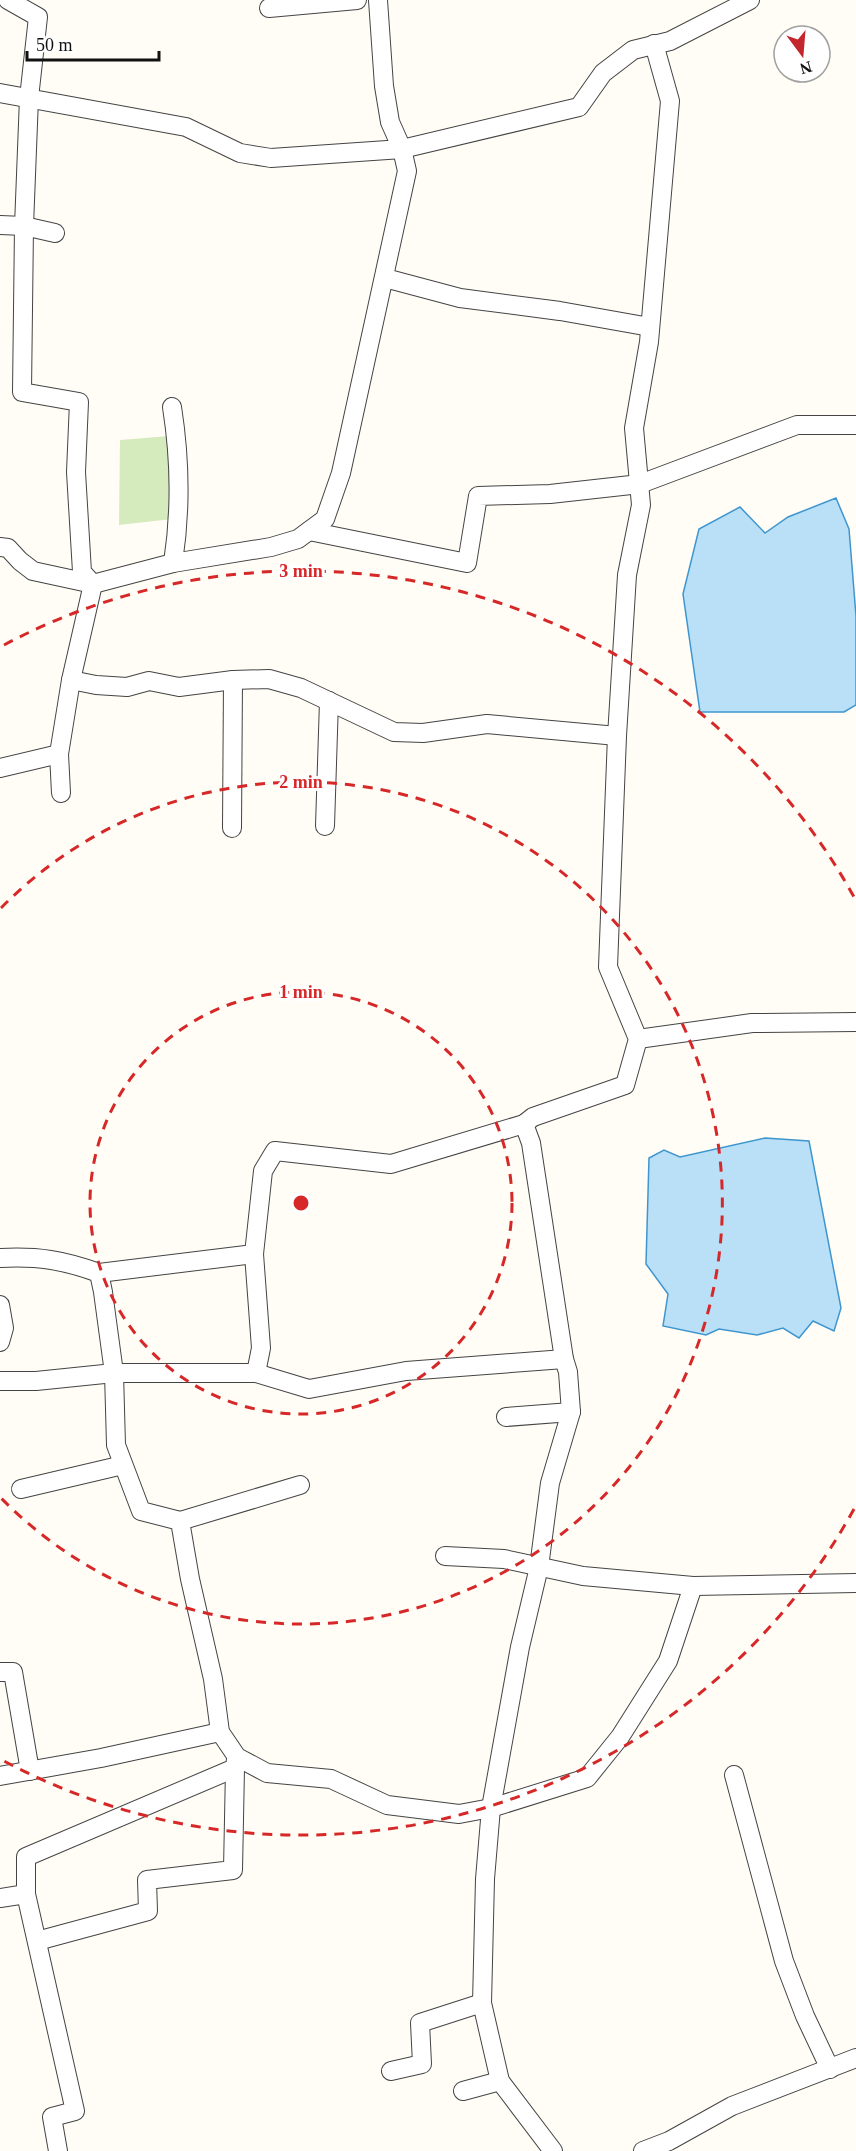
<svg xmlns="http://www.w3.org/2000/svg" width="856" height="2151" viewBox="0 0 856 2151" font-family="'Times New Roman',serif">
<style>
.green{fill:#d5ebbd}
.water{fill:#b9e0f7;stroke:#3f96cf;stroke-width:1.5}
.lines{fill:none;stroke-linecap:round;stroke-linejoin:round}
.minor-casing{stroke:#444;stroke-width:20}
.minor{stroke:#fff;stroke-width:18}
.ring{fill:none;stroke:#d62828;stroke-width:3;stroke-dasharray:10 8}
.centre{fill:#d62828;stroke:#fff;stroke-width:3}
.ring-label{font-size:18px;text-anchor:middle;font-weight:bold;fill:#d62828;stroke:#fff;stroke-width:6;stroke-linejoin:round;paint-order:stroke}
</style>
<rect width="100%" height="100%" fill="#fffdf5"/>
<path class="green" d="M169 436 172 519 119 525 120 440Z"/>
<g class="water">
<path d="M836 498 849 529 856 616V705L844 712H700L683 594 699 529 740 507 765 533 788 517Z"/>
<path d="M765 1138 809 1141 841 1308 834 1331 813 1321 799 1338 783 1328 757 1335 719 1329 706 1335 663 1326 668 1294 646 1264 649 1158 664 1150 680 1157Z"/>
</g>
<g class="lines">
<defs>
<g id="minor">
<path d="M8 0 38 17 29 98 24 226 22 392 79 402 76 472 82 572 93 584"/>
<path d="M269 8 357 0"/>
<path d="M0 93 186 127 240 153 271 158 402 149 579 107 603 73 633 50 670 41 750 0"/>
<path d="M0 225 24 226 55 233"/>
<path d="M385 278 460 298 560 311 650 327"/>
<path d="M172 407C180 458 181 511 173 563"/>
<path d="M309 531 467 563 478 496 550 494 640 484 797 425H856"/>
<path d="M0 547 8 548 20 561 33 571 93 584 173 563 271 547 298 539 325 519 341 473 407 171 402 149 390 122 384 86 378 0"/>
<path d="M71 680 96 685 127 687 149 681 179 687 233 680 269 679 301 688 394 732 423 733 487 724 617 736"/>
<path d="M0 768 59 754"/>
<path d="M61 793 59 754 71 680 93 584"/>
<path d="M325 826 329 701"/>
<path d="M232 828 233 680"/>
<path d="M638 1039 752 1023 856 1022"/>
<path d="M524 1124 531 1143 564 1359 568 1372 571 1412 550 1483 539 1567 520 1647 491 1808 485 1879 482 2003 500 2081 553 2151"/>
<path d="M0 1258C38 1256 63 1260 99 1273L103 1292 114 1373 116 1445 141 1511 180 1521 190 1579 213 1679 220 1732 237 1757 267 1773 331 1779 387 1805 459 1814 491 1808 587 1778 620 1737 668 1661 693 1586"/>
<path d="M99 1273 254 1254"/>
<path d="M0 1305 4 1328 0 1342"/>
<path d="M256 1373 261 1348 254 1254 263 1171 275 1151 391 1164 524 1124 533 1117 625 1085 638 1039 608 967 617 736 627 575 641 505 634 428 649 342 670 101 654 44"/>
<path d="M0 1381H36L114 1373H256L309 1389 406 1371 564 1359"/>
<path d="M506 1417 571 1412"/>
<path d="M21 1489 123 1465"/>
<path d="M180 1521 300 1485"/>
<path d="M445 1556 504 1559 583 1576 693 1586 856 1583"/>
<path d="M0 1672H13L30 1771"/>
<path d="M734 1775 784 1961 805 2016 830 2069"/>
<path d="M0 1776 101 1758 220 1732"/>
<path d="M26 1894 75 2111 52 2117 58 2151"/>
<path d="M0 1898 26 1894V1857L235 1768 236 1759"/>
<path d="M37 1941 148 1911 147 1880 233 1870 235 1768"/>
<path d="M391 2071 422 2064 420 2023 482 2003"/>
<path d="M463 2091 500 2081"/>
<path d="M643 2151 669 2141 732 2106 856 2058"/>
</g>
</defs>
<use href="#minor" class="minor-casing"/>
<use href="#minor" class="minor"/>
</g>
<g class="ring">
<circle cx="301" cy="1203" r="211"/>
<path d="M1 908A421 421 0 1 1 1 1498"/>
<path d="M854 1509A632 632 0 0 1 4 1761M4 645A632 632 0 0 1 854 897"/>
</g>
<circle cx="301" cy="1203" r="9" class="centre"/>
<g class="ring-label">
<text x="301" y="577">3 min</text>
<text x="301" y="788">2 min</text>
<text x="301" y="998">1 min</text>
</g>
<g transform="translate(802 54) rotate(164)"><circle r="28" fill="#ffffff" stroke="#a0a0a0" stroke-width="1.5"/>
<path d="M0-4.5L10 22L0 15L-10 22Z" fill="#c4262e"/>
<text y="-9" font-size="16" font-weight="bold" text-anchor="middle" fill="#111111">N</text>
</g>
<path d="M27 51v9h132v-9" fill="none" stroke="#111111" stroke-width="3"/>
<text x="36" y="51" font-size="18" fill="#111111" stroke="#ffffff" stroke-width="4.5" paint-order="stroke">50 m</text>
</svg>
